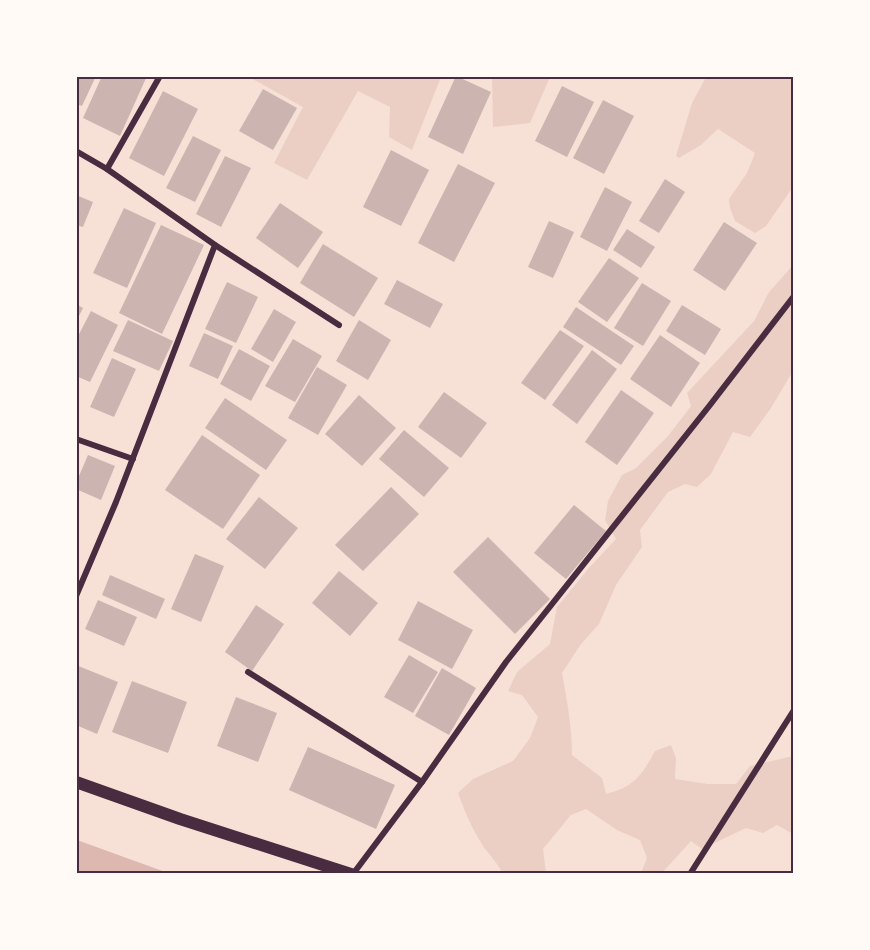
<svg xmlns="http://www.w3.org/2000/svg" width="870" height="950" viewBox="0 0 870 950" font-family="'Roboto Condensed',sans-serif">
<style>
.green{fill:#ebcfc5}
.water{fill:#dcb8b0}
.building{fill:#ccb4b1}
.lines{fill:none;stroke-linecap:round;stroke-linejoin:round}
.minor{stroke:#4a2c40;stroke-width:6}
.secondary{stroke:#4a2c40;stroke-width:12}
.neatline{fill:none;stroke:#4a2c40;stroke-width:2}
</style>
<rect width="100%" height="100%" fill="#f7e1d7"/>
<g class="green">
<path d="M249 77 441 76V77L412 150 389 137 390 107 358 91 307 180 274 163 303 107Z"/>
<path d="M492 77H550L530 123 493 127Z"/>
<path d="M706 77H793V187L766 226 755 233 735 221 730 208 729 199 747 173 755 153 718 129 701 145 679 158 676 156 692 103Z"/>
<path d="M793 265V371L771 408 750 437 733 432 711 474 697 487 685 484 668 492 640 530 642 547 616 585 599 624 581 644 562 673C567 700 572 727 572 755L602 778 606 794C634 787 642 775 655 751L671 745 676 758 675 779 708 784H736L750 766 793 756V834L777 825 763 833 746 828 702 849 691 841 662 873H641L647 858 640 840 617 830 586 809 571 815 543 849 546 873H502C498 863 489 855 483 846 472 829 465 812 458 793L473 779 513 761 530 738 538 717 522 695 508 691 517 672 550 644 557 607 588 569 616 539 605 520 608 501 622 475 636 468 668 436 691 406 687 393 754 321 769 292Z"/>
</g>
<path class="water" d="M76 840H77L168 873H77Z"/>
<g class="building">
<path d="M76 76H96L82 106 76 104Z"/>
<path d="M102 76H147L120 136 83 118Z"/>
<path d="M456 76 491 92 463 154 428 137Z"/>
<path d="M562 86 594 102 567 157 535 141Z"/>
<path d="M263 89 297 108 273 150 239 131Z"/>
<path d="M163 91 198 109 164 176 129 158Z"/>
<path d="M603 100 634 116 604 174 573 158Z"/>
<path d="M193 136 221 150 195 202 166 188Z"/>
<path d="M391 150 429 170 401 226 363 207Z"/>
<path d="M225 156 251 168 221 227 196 214Z"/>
<path d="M458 164 495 183 454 262 418 243Z"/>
<path d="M665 179 685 192 659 233 639 221Z"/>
<path d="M605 187 632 202 607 251 580 237Z"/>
<path d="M76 195 93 202 83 227 76 225Z"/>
<path d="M280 203 323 232 298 268 256 238Z"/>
<path d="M124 208 156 223 127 288 93 273Z"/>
<path d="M549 221 574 232 553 278 528 267Z"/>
<path d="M724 222 757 243 725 291 693 270Z"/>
<path d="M161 225 204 245 162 334 119 313Z"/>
<path d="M627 229 655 247 641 268 613 250Z"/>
<path d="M323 244 378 278 354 317 300 283Z"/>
<path d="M609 258 639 278 607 322 578 302Z"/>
<path d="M397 280 443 304 430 328 384 304Z"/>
<path d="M227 282 258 297 236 343 205 329Z"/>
<path d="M642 283 671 301 643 346 614 328Z"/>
<path d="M76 304 83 308 76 322Z"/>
<path d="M682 305 721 329 705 355 666 331Z"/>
<path d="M576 307 634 346 621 365 563 327Z"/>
<path d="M274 309 296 322 273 362 251 349Z"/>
<path d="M91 311 118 325 90 382 76 376V340Z"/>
<path d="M128 320 173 341 159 371 113 351Z"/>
<path d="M359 320 391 340 368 380 336 361Z"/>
<path d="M560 330 584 346 545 400 521 383Z"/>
<path d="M204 333 233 346 218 379 189 366Z"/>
<path d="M660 335 700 363 671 407 630 379Z"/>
<path d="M293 339 322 356 295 402 265 386Z"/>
<path d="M239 349 270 366 251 401 220 384Z"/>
<path d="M592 350 617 369 577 424 552 405Z"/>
<path d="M112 358 136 369 114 417 90 407Z"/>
<path d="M317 367 347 385 318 435 288 418Z"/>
<path d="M621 390 654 413 617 465 585 442Z"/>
<path d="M444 392 487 423 461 458 418 427Z"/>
<path d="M359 395 396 428 362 466 325 434Z"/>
<path d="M225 398 287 440 266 470 205 428Z"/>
<path d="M404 430 449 468 424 497 379 459Z"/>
<path d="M202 435 260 475 223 529 165 490Z"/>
<path d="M88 455 115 466 101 500 76 489V483Z"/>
<path d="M391 487 419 514 363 571 335 545Z"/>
<path d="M259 497 298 528 265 569 226 539Z"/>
<path d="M574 505 606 531 566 579 534 553Z"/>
<path d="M488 537 550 599 515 634 453 572Z"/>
<path d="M195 554 224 566 201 622 171 609Z"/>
<path d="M339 571 378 603 350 636 312 603Z"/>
<path d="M110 575 165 599 156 619 102 595Z"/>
<path d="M98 600 137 617 124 646 85 629Z"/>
<path d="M418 601 473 630 452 669 398 640Z"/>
<path d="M256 605 284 624 252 671 225 652Z"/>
<path d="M409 655 438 672 413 713 384 697Z"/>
<path d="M76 665 118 682 97 734 76 725Z"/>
<path d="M442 668 476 688 449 735 415 716Z"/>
<path d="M132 681 187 702 168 753 112 732Z"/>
<path d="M236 697 277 713 258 762 217 746Z"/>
<path d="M308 747 395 785 376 829 289 790Z"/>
</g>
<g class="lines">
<g class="minor">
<path d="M76 151 107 169 215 245 339 325"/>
<path d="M107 169 160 76"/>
<path d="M76 439 133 459"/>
<path d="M76 596 116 502 215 245"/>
<path d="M248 672 422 782"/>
<path d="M353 874 422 782 506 662 710 405 794 296"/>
<path d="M690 874 794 710"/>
</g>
<path class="secondary" d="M76 782 180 819 351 874"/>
</g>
<rect width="870" height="950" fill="none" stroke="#fffaf5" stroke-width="156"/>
<rect x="78" y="78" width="714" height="794" class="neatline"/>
</svg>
